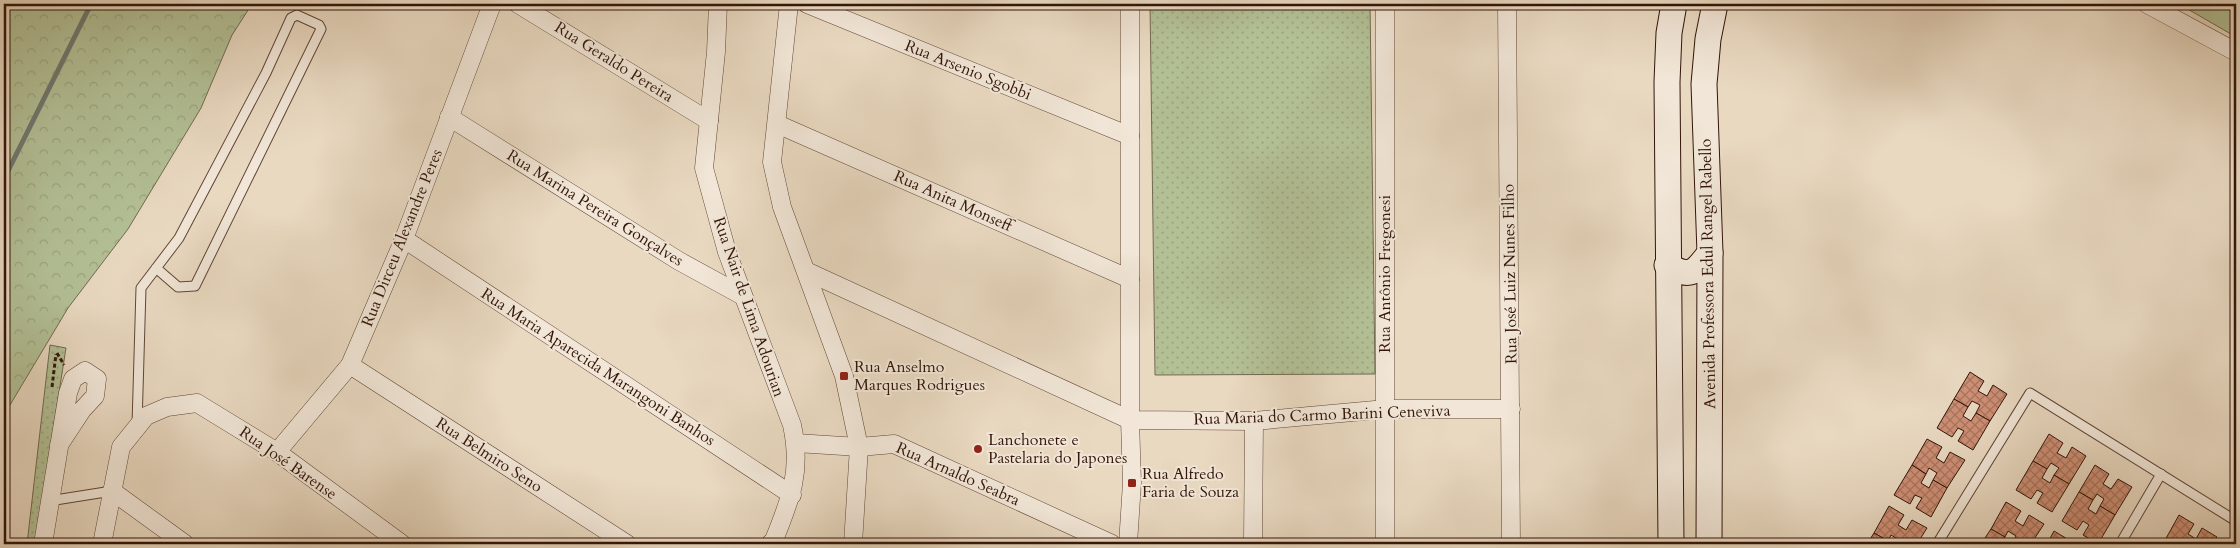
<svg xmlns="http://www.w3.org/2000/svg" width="2240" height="548" viewBox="0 0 2240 548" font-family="Cardo,serif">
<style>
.grass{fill:#b3c096;stroke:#726a50}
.forest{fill:url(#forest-crowns);stroke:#726a50}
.park{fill:url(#park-dots);stroke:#726a50}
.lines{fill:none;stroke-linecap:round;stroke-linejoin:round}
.stream{stroke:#6f7870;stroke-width:5}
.building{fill:url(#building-cross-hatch);stroke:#321509}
.lane-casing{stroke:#604637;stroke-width:11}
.street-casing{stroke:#604637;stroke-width:19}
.secondary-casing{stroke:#321509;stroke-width:27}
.path{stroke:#321509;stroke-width:3;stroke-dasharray:4 2.5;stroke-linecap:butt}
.lane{stroke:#f1e6d7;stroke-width:9}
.street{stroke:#f1e6d7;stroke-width:18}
.secondary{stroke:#f1e6d7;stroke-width:25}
.poi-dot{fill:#8f2418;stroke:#f1e6d7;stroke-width:2}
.labels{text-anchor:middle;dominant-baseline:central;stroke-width:4;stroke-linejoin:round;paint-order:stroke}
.street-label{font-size:16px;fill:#321509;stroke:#f1e6d7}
.poi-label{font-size:16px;fill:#321509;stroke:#f1e6d7;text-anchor:start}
</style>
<defs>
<pattern id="forest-crowns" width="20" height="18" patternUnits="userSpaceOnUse" patternTransform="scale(1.25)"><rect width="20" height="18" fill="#b3c096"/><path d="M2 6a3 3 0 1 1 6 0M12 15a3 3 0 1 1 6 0" fill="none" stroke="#9aa480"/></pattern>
<pattern id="park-dots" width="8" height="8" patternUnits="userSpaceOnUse" patternTransform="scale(1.25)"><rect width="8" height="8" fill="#b3c096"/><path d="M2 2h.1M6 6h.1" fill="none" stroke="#9aa480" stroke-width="1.8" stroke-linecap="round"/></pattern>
<pattern id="building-cross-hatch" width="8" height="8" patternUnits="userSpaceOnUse" patternTransform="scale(1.25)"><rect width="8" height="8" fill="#ce8f75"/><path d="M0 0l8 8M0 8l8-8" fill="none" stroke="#a8745e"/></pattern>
</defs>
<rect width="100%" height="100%" fill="#e9d9c1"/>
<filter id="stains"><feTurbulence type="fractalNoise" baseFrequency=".004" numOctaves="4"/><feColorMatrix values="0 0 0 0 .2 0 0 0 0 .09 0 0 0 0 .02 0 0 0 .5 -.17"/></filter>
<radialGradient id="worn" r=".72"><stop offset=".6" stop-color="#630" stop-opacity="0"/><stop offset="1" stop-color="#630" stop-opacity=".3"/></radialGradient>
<path class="grass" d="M2179 4H2236V37Z"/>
<path class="forest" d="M4 4H252L232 35 201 108 128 229 68 308 4 415Z"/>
<g class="park">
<path d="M1150 4H1370L1375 374 1155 375Z"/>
<path d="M50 345 66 348 35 544H27Z"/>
</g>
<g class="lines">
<path class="stream" d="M4 179 91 4"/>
</g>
<g class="building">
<path d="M1970 372 1984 381 1978 391 1987 396 1993 385 2007 394 1990 421 1976 413 1980 405 1972 401 1968 407 1954 399Z"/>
<path d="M1954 399 1968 407 1963 416 1971 421 1976 413 1990 421 1973 450 1958 441 1964 431 1958 428 1952 437 1937 428Z"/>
<path d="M2049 434 2063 443 2057 453 2066 458 2072 447 2086 456 2069 484 2054 475 2059 468 2051 463 2047 469 2033 461Z"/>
<path d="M1927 439 1942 447 1936 458 1944 463 1950 452 1965 460 1947 488 1933 480 1937 473 1929 468 1926 474 1912 465Z"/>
<path d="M2033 461 2047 469 2042 478 2050 483 2054 475 2069 484 2052 512 2037 503 2043 493 2037 490 2031 499 2016 490Z"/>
<path d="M1912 465 1926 474 1921 483 1929 488 1933 480 1947 488 1931 517 1916 508 1922 498 1915 495 1910 504 1894 495Z"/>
<path d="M2095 465 2109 474 2103 484 2111 489 2118 479 2132 487 2115 515 2100 506 2104 499 2097 494 2093 500 2079 492Z"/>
<path d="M2079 492 2093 500 2088 509 2096 514 2100 506 2115 515 2098 544 2083 535 2089 525 2083 521 2077 530 2062 521Z"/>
<path d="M2006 502 2021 511 2015 521 2023 526 2029 515 2044 524 2031 544H2014L2012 543 2016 536 2008 531 2005 537 1991 529Z"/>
<path d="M1889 506 1904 515 1898 525 1906 530 1912 520 1927 528 1917 544H1897L1899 540 1891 535 1888 541 1874 533Z"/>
<path d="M2179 515 2194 524 2188 534 2196 539 2202 528 2217 537 2212 544H2168L2164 542Z"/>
<path d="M1991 529 2005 537 2000 544H1981Z"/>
<path d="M2054 531 2069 540 2066 544H2047Z"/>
<path d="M1874 533 1888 541 1886 544H1867Z"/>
</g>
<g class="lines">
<defs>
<g id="lane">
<path d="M137 425 141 288 179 238 266 73 291 18 297 15 319 25 321 29 195 286 178 287 156 268"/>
<path d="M49 501 112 491"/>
<path d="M1937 544 2030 393 2236 521"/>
<path d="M2120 544 2161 474"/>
</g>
<g id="street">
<path d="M518 4 709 121"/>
<path d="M718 4 716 52 704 168 727 252 792 425C802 471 791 498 774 540L770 544"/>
<path d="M789 4 772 162 782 207 844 376 859 447 853 544"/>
<path d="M807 4 1130 136"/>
<path d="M1385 4V544"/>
<path d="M1507 4 1511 544"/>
<path d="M2147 4 2236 52"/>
<path d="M449 117 679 261 743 296"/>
<path d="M777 124 1130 279"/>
<path d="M404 239 792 495"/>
<path d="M806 271 1130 420 1254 421 1386 409H1511"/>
<path d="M350 365 627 544"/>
<path d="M796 443 859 447 894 444 1112 544"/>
<path d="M277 452 350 365 404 239 492 4"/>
<path d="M112 491 185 544"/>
<path d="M43 544 68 393 73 379 85 371 97 379 95 396 82 410 59 445"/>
<path d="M102 544 121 447 146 416 167 407 197 403 277 452 402 544"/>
<path d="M1128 544 1132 483 1130 420V4"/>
<path d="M1253 544 1254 421"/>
</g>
<g id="secondary">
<path d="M1667 265C1691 280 1696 271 1710 253"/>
<path d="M1671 544 1667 82 1669 33 1674 4"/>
<path d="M1709 544 1710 253 1704 84 1708 39 1715 4"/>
</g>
</defs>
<use href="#lane" class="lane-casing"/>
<use href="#street" class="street-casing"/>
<use href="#secondary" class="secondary-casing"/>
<g class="path">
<path d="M57 353 64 365"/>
<path d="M52 387 56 354"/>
</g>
<use href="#lane" class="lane"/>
<use href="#street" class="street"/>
<use href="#secondary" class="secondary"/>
</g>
<g class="poi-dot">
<rect x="839" y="371" width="10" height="10" rx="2.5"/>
<circle cx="978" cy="449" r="5"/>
<rect x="1127" y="478" width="10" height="10" rx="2.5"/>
</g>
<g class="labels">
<g class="street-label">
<text transform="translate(614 62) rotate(32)">Rua Geraldo Pereira</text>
<text transform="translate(968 70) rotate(22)">Rua Arsenio Sgobbi</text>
<text transform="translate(953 201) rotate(24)">Rua Anita Monseff</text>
<text transform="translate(595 208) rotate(32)">Rua Marina Pereira Gonçalves</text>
<text transform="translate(402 238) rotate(-68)">Rua Dirceu Alexandre Peres</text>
<text transform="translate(1385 274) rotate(-90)">Rua Antônio Fregonesi</text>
<text transform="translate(1510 274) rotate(-91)">Rua José Luiz Nunes Filho</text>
<text transform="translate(1708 274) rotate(-91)">Avenida Professora Edul Rangel Rabello</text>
<text transform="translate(749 307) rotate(71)">Rua Nair de Lima Adourian</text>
<text transform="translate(598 367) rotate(33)">Rua Maria Aparecida Marangoni Banhos</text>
<text transform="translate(1322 415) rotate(-2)">Rua Maria do Carmo Barini Ceneviva</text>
<text transform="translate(489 455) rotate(33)">Rua Belmiro Seno</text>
<text transform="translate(288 463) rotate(35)">Rua José Barense</text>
<text transform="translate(958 474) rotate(24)">Rua Arnaldo Seabra</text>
</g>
<g class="poi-label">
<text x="854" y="367">Rua Anselmo<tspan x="854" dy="18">Marques Rodrigues</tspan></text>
<text x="988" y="440">Lanchonete e<tspan x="988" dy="18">Pastelaria do Japones</tspan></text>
<text x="1142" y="474">Rua Alfredo<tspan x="1142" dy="18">Faria de Souza</tspan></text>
</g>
</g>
<rect width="2240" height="548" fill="none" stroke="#e9d9c1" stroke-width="20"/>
<rect x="5" y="5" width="2230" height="538" fill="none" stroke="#321509" stroke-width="2.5"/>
<rect x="10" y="10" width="2220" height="528" fill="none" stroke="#321509"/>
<rect width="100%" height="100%" filter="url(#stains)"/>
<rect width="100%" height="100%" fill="url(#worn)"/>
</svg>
